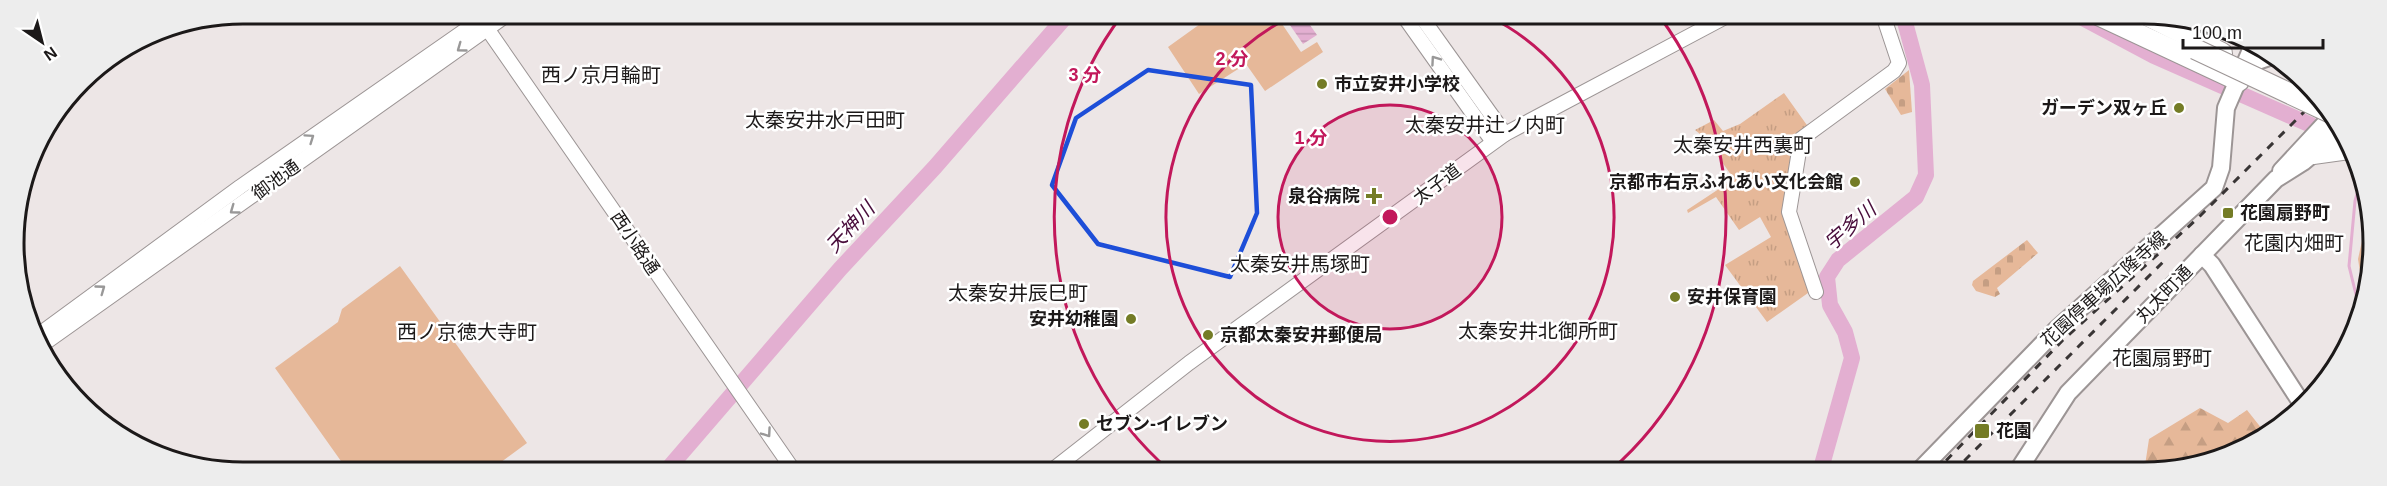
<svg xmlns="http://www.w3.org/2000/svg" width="2387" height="486" viewBox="0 0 2387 486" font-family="Arial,'Noto Sans JP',sans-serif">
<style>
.grass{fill:#e6b899}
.forest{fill:url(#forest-firs)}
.cemetery{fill:url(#cemetery-stones)}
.park{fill:url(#park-tufts)}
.water{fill:url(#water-rules)}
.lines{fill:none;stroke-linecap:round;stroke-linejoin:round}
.stream{stroke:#e3afd1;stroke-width:3}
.river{stroke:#e3afd1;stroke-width:16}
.minor-casing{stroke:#9c9595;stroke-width:16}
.major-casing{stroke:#9c9595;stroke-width:20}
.highway-casing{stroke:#9c9595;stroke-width:22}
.minor{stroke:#fff;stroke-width:14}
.major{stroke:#fff;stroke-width:16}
.highway{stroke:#fff;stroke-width:20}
.rail{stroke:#393535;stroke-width:3;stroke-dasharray:8 8;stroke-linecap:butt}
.highway-bridge-casing{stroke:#9c9595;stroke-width:22;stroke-linecap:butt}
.highway-bridge{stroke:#fff;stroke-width:20}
.oneway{stroke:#999898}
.marked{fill:none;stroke:#1d4ed8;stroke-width:4.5;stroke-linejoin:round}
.ring{fill:none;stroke:#c2185b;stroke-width:3}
.poi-dot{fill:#747c26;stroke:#fff;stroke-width:2}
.labels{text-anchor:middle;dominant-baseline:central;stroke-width:5;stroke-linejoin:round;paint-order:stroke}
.poi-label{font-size:18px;font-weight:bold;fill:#1c1919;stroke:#fff;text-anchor:start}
.street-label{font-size:18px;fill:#1c1919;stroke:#fff}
.neighbourhood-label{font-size:20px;fill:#1c1919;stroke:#fff}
.water-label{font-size:20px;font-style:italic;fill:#490d3b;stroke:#fff}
.rim{fill:none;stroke:#1c1919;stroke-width:3}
.centre{fill:#c2185b;stroke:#fff;stroke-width:3}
.ring-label{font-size:18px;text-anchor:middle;font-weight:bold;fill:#c2185b;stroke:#fff;stroke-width:5;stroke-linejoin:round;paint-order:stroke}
</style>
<defs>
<pattern id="forest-firs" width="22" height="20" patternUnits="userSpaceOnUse" patternTransform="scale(1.5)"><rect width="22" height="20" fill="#e6b899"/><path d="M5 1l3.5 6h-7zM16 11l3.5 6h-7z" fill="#c59e83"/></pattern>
<pattern id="cemetery-stones" width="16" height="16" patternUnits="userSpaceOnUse" patternTransform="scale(1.5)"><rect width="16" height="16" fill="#e6b899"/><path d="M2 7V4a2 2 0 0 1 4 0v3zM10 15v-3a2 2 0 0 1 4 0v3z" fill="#c59e83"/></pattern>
<pattern id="park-tufts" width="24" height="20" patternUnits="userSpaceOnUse" patternTransform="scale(1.5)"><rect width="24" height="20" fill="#e6b899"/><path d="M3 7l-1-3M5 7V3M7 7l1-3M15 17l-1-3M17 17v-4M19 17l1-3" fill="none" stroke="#c59e83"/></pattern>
<pattern id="water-rules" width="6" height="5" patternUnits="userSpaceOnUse" patternTransform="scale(1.5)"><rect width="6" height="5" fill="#e3afd1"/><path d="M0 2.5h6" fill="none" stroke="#c296b3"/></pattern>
</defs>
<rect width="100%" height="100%" fill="#ede6e6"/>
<g class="grass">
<path d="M1214 14 1276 15 1301 52 1317 42 1323 52 1265 91 1246 64 1199 94 1168 47Z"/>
<path d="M400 266 527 443 489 471H348L275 368 338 322 342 309Z"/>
</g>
<g class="forest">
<path d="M2368 214 2372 273 2364 297 2358 259Z"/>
<path d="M2200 408 2228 423 2247 410 2266 434 2245 449 2159 472H2144L2149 439Z"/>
</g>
<g class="cemetery">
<path d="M1909 70 1912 112 1901 115 1885 89Z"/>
<path d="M2027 240 2038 253 1997 288 2000 294 1995 297 1976 291 1972 285 1973 281Z"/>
</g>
<path class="park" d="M1784 93 1809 128 1784 214 1810 285 1808 293 1767 322 1725 265 1771 237 1760 217 1739 230 1716 197 1688 213 1687 210 1734 179 1705 138 1695 130 1714 120 1723 131 1740 124Z"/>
<path class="water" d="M1283 15H1303L1317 35 1303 44Z"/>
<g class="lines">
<path class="stream" d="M2360 311 2349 266 2355 201 2362 177"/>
<g class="river">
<path d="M2077 15 2154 56 2311 125"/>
<path d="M666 471 840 269 935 167 1068 14"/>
<path d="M1820 472 1852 358 1845 332 1830 305 1827 277 1838 260 1916 197 1926 175 1922 85 1903 15"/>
</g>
<defs>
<g id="minor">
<path d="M477 14 794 471"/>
<path d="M1403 15 1493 142"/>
<path d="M1420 15 1505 134"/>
<path d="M1816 292 1789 212 1801 139 1894 71 1899 63 1883 15"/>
<path d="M37 336 240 187 487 15"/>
<path d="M42 345 508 14"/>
<path d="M1051 471 1189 363 1505 134 1729 15"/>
</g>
<g id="major">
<path d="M2246 65 2272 56"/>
<path d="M2281 171 2332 116"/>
<path d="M2202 255 2212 265 2304 407"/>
<path d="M1918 472 2056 330 2214 188 2221 168 2226 108 2254 43"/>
<path d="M2017 472 2068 393 2276 179 2303 162 2340 131"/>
</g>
<g id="highway">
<path d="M2098 15 2239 81"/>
<path d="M2146 15 2222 53"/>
<path d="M2313 154 2349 149"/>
</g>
</defs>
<use href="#minor" class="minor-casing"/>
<use href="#major" class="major-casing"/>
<use href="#highway" class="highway-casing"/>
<use href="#minor" class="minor"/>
<use href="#major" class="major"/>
<use href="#highway" class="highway"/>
<g class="rail">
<path d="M1935 472 2063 340 2197 219 2319 97"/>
<path d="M1953 472 2167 258"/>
</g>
<defs>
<path id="highway-bridge" d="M2195 49 2331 113"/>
</defs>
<use href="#highway-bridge" class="highway-bridge-casing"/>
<use href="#highway-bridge" class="highway-bridge"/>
</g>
<defs><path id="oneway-chevron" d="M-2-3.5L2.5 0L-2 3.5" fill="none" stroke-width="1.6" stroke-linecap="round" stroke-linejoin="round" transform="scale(1.5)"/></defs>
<g class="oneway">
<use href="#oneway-chevron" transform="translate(461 48) rotate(144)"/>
<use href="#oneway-chevron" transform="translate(1435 60) rotate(-125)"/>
<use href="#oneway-chevron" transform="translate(310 138) rotate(-35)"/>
<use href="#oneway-chevron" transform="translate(234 210) rotate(144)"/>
<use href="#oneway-chevron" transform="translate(101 289) rotate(-36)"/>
<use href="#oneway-chevron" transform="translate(767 433) rotate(55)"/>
</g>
<path class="marked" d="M1148 70 1251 85 1257 213 1230 277 1098 244 1052 185 1076 118Z"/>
<circle cx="1390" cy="217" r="112" fill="#c2185b" fill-opacity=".12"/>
<g class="ring">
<circle cx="1390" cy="217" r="112"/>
<path d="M1486 15A224 224 0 1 1 1294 15"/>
<path d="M1170 471A336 336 0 0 1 1122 15M1660 17A336 336 0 0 1 1610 471"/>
</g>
<g class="poi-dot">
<circle cx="1322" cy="84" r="6"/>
<circle cx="2179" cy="108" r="6"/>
<circle cx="1855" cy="182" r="6"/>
<path d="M1371 187h6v6h6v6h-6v6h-6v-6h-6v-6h6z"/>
<rect x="2222" y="207" width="12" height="12" rx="3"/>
<circle cx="1675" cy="297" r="6"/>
<circle cx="1131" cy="319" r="6"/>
<circle cx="1208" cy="335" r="6"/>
<circle cx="1084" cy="424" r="6"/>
<rect x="1974" y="423" width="16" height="16" rx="3"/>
</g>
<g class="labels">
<g class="poi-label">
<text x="1334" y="84">市立安井小学校</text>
<text x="2167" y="108" text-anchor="end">ガーデン双ヶ丘</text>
<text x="1843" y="182" text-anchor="end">京都市右京ふれあい文化会館</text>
<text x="1360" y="196" text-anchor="end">泉谷病院</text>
<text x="2240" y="213">花園扇野町</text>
<text x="1687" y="297">安井保育園</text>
<text x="1119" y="319" text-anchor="end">安井幼稚園</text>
<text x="1220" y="335">京都太秦安井郵便局</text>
<text x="1096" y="424">セブン-イレブン</text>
<text x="1996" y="431">花園</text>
</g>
<g class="street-label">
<text transform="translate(276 180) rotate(-36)">御池通</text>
<text transform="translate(1437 184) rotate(-37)">太子道</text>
<text transform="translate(635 243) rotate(56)">西小路通</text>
<text transform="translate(2104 289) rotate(-42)">花園停車場広隆寺線</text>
<text transform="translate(2164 294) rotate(-46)">丸太町通</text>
</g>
<g class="neighbourhood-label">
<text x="601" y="75">西ノ京月輪町</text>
<text x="825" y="120">太秦安井水戸田町</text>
<text x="1485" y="125">太秦安井辻ノ内町</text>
<text x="1743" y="145">太秦安井西裏町</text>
<text x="2294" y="243">花園内畑町</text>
<text x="1300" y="264">太秦安井馬塚町</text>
<text x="1018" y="293">太秦安井辰巳町</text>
<text x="1538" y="331">太秦安井北御所町</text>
<text x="467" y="332">西ノ京徳大寺町</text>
<text x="2162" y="358">花園扇野町</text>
</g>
<g class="water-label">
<text transform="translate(1850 226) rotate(-41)">宇多川</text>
<text transform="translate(850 227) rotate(-47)">天神川</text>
</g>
</g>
<path d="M0 0H2387V486H0ZM243 24H2144A219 219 0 0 1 2363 243V243A219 219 0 0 1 2144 462H243A219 219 0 0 1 24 243V243A219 219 0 0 1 243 24Z" fill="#ededed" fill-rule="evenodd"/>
<path class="rim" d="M243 24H2144A219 219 0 0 1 2363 243V243A219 219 0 0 1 2144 462H243A219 219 0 0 1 24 243V243A219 219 0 0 1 243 24Z"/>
<circle cx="1390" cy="217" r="9" class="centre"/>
<g class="ring-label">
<text x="1232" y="65">2 分</text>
<text x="1085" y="81">3 分</text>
<text x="1311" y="144">1 分</text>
</g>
<g transform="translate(42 42) rotate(145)" stroke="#ffffff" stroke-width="4.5" paint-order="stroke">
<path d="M0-4.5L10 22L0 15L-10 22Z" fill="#1c1919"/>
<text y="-9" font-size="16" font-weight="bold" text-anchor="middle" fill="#1c1919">N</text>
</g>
<path d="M2183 39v9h140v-9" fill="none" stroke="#1c1919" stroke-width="3"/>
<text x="2192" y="39" font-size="18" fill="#1c1919" stroke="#ffffff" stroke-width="4.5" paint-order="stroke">100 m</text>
</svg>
